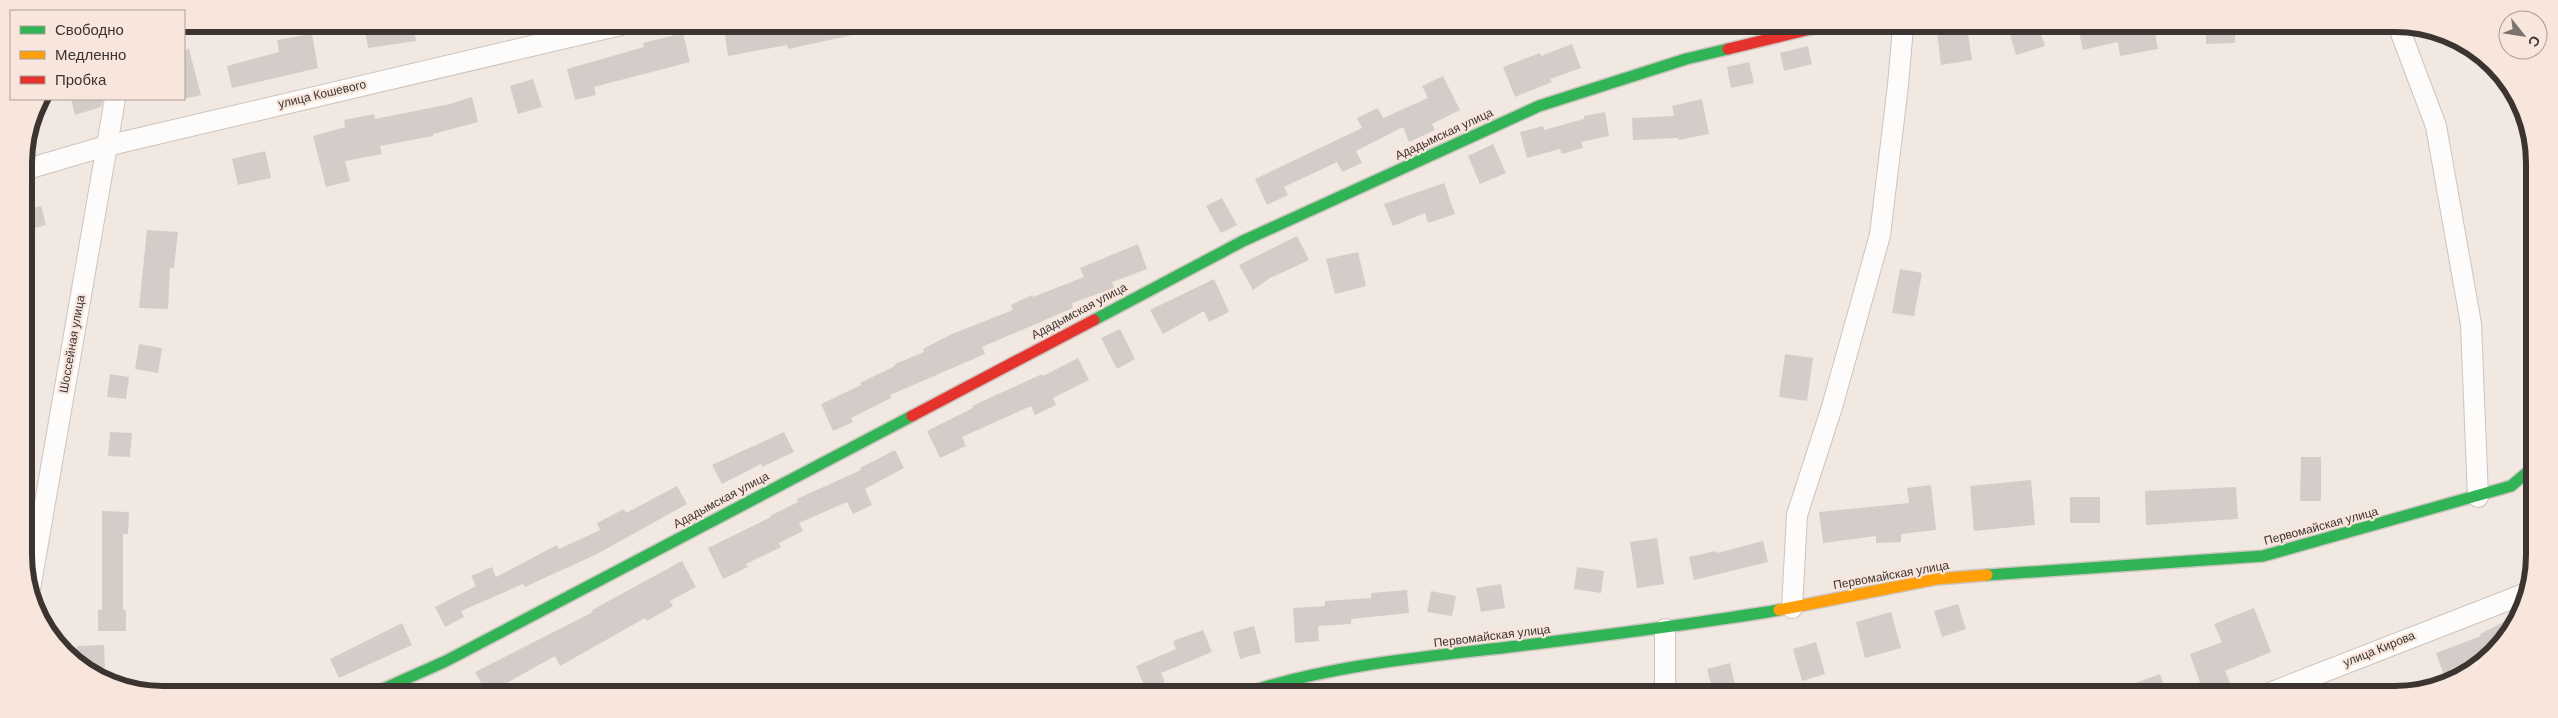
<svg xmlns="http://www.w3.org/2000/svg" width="2558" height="718" viewBox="0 0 2558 718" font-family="'DM Sans',sans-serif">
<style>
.building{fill:#d4ccc8}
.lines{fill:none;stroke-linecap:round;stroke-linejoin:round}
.street-casing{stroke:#cbc4bf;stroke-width:22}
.fast-casing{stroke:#cbc4bf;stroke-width:14}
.slow-casing{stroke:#cbc4bf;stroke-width:14}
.jam-casing{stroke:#cbc4bf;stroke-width:14}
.street{stroke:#fdfcfb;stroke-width:20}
.fast{stroke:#30b455;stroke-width:11}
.slow{stroke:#ff9f0a;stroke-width:11}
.jam{stroke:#e5322d;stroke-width:11}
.labels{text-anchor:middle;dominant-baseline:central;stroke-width:4.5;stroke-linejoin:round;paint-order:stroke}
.street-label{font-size:12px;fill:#3b3431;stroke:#f8e6dc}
.rim{fill:none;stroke:#3b3431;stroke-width:6}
</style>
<rect width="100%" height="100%" fill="#f2e8e2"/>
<g class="building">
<path d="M364 24H413L416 41 368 48Z"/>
<path d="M743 25H870L871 31 788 49 787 45 728 56 724 28Z"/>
<path d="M1967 27 1972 60 1941 65 1937 32Z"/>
<path d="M2008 28H2039L2045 46 2016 55Z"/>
<path d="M2078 28H2154L2158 49 2120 56 2118 42 2083 50Z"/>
<path d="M2206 28H2235V43L2206 44Z"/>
<path d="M683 33 690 62 594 87 596 95 575 100 567 69 644 47 643 43Z"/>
<path d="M312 34 318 68 232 88 227 66 279 52 277 40Z"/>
<path d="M1572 44 1581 68 1550 79 1552 82 1515 97 1503 67 1540 53 1541 56Z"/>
<path d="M1808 46 1812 64 1784 71 1780 53Z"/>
<path d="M189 49 201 95 184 99V50Z"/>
<path d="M1749 62 1754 83 1731 88 1727 67Z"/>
<path d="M1443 76 1460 110 1432 124 1435 130 1409 142 1403 127 1356 151 1362 163 1342 172 1337 162 1284 187 1288 195 1267 205 1255 179 1362 128 1357 118 1378 108 1383 118 1428 98 1422 86Z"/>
<path d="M533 79 542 107 518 114 510 86Z"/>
<path d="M472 97 478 122 433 134V136L380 146 382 154 345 161 350 181 326 187 313 136 345 127 344 120 374 114 375 119 450 104Z"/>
<path d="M71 99H103L101 107 75 115Z"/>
<path d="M1702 99 1709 134 1679 140 1678 138 1633 140 1632 118 1674 116 1672 106Z"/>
<path d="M1605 112 1609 136 1581 142 1583 148 1562 154 1560 149 1527 158 1520 132 1543 126 1544 130 1584 119V116Z"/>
<path d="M1493 144 1506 173 1480 184 1468 156Z"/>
<path d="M265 151 271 178 238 185 232 159Z"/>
<path d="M1444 183 1455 214 1428 223 1425 213 1393 226 1384 204Z"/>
<path d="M1222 198 1237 225 1221 233 1206 206Z"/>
<path d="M41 206 46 225 24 231V210Z"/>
<path d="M147 230 178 232 174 268H170L168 309 139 308Z"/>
<path d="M1297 236 1309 260 1270 278 1253 290 1239 265Z"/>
<path d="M1138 244 1147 269 1112 282 1114 288 1072 303 1073 308 982 347 985 354 890 395 891 398 851 418 853 422 833 431 821 404 861 385 860 383 895 366V364L924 352 923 349 952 334 1013 310 1011 305 1032 295 1033 297 1084 277 1080 268Z"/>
<path d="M1358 252 1366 286 1335 294 1326 259Z"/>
<path d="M1900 269 1922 273 1914 316 1892 313Z"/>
<path d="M1214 279 1229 312 1209 322 1204 311 1163 334 1150 310Z"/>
<path d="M1120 329 1135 359 1117 369 1101 338Z"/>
<path d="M139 344 162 348 158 373 135 369Z"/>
<path d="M1785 354 1813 358 1807 401 1779 397Z"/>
<path d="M1078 358 1089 380 1053 398 1056 405 1035 415 1031 406 962 437 966 446 940 458 927 431 973 408 972 406 1042 374 1043 376Z"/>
<path d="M110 374 129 377 126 399 107 397Z"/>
<path d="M110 432 132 433 130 457 108 456Z"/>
<path d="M784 432 794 452 762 467 761 464 722 484 712 465Z"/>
<path d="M895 450 904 468 865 489 872 505 853 514 847 502 799 523 803 531 779 543 781 547 746 564 748 567 723 579 708 548 771 517 770 516 798 502 797 499 861 470 860 468Z"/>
<path d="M2301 457H2321V501H2300Z"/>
<path d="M2031 480 2035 525 1974 531 1970 486Z"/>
<path d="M1931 485 1936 530 1901 534V542L1876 543V536L1823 543 1819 512 1909 503 1907 488Z"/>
<path d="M677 486 687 504 597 554 525 587 523 584 461 611 464 617 445 627 435 607 476 586 471 576 492 567 496 577 557 545 559 549 600 530 597 523 624 509 626 513Z"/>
<path d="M2236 487 2238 519 2146 525 2145 491Z"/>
<rect x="2070" y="497" width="30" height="26"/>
<path d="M102 511 129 512 128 534H123V610H126V631H98V610H102Z"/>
<path d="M1657 538 1664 584 1637 588 1630 542Z"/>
<path d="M1763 541 1768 562 1694 580 1689 557 1716 551 1717 553Z"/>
<path d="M682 561 696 587 670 601 673 606 647 621 645 618 560 666 555 656 505 684 508 690H485L475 672 593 612 592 610Z"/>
<path d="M1577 567 1604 571 1601 593 1574 589Z"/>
<path d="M1501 584 1505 608 1481 612 1476 588Z"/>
<path d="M1407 590 1409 613 1351 619V624L1318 626 1319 641 1295 643 1293 608 1325 606V601L1371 598V593Z"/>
<path d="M1431 591 1456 596 1452 616 1427 612Z"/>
<path d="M1958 604 1966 629 1942 637 1934 611Z"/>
<path d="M2254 608 2271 652 2225 671 2231 685 2204 694 2190 654 2222 642 2214 624Z"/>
<path d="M1891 612 1901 648 1865 658 1856 622Z"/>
<path d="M2505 621 2511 632 2493 652 2478 659 2480 665 2445 678 2436 653 2481 636 2480 634Z"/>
<path d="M402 623 412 645 339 678 330 659Z"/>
<path d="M1254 626 1261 653 1240 659 1233 632Z"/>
<path d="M1203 630 1212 652 1161 673 1165 682 1146 690 1136 666 1176 649 1173 641Z"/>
<path d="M1816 642 1825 674 1802 681 1793 649Z"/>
<path d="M104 645 105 668H92L77 658V646Z"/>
<path d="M1730 663 1737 693H1713L1707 669Z"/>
<path d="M2160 674 2167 694 2111 693V692Z"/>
</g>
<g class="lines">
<defs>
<g id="street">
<path d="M2399 28 2436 126 2471 324 2478 497"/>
<path d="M24 170 106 146 621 25"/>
<path d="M30 589 115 99"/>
<path d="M1792 608 1797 515 1832 407 1880 235 1898 85 1903 27"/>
<path d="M1665 693V629"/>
<path d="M2267 694 2529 592"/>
</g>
<g id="fast">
<path d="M1094 320 1243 241 1539 106 1686 59 1728 49"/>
<path d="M1987 575 2263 556 2511 486 2530 470"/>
<path d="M381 690 446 661 912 416"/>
<path d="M1249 692C1332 665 1423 657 1509 647 1600 636 1689 625 1779 610"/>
</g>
<path id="slow" d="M1779 610 1936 579 1987 575"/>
<g id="jam">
<path d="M1728 49 1819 27"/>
<path d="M912 416 1094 320"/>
</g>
</defs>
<use href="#street" class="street-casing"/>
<use href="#fast" class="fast-casing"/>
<use href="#slow" class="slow-casing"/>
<use href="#jam" class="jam-casing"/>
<use href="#street" class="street"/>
<use href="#fast" class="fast"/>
<use href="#slow" class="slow"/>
<use href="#jam" class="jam"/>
</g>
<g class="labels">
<g class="street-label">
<text transform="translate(322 94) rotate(-13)">улица Кошевого</text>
<text transform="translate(1444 134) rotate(-25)">Ададымская улица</text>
<text transform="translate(1079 311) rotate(-28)">Ададымская улица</text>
<text transform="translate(72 344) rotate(-80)">Шоссейная улица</text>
<text transform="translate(721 500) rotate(-28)">Ададымская улица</text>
<text transform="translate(2321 526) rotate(-15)">Первомайская улица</text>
<text transform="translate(1891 575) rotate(-10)">Первомайская улица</text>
<text transform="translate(1492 636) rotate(-7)">Первомайская улица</text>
<text transform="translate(2379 649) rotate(-22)">улица Кирова</text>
</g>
</g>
<path d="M0 0H2558V718H0ZM163 32H2395A131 131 0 0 1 2526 163V555A131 131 0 0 1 2395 686H163A131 131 0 0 1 32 555V163A131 131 0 0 1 163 32Z" fill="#f8e6dc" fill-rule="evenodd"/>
<path class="rim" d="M163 32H2395A131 131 0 0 1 2526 163V555A131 131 0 0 1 2395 686H163A131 131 0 0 1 32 555V163A131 131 0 0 1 163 32Z"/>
<rect x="10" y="10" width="175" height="90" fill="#f8e6dc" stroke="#ac9f98"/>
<rect x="20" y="26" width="25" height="8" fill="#30b455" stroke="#ac9f98"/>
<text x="55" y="35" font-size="15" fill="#3b3431">Свободно</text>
<rect x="20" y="51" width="25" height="8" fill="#ff9f0a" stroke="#ac9f98"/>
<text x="55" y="60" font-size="15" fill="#3b3431">Медленно</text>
<rect x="20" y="76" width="25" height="8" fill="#e5322d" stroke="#ac9f98"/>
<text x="55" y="85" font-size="15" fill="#3b3431">Пробка</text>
<g transform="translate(2523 35) rotate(120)"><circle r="24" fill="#f8e6dc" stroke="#ac9f98"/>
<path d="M0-4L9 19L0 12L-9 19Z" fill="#7b736f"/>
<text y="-8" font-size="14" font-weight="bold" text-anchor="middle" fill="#3b3431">С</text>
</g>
</svg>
